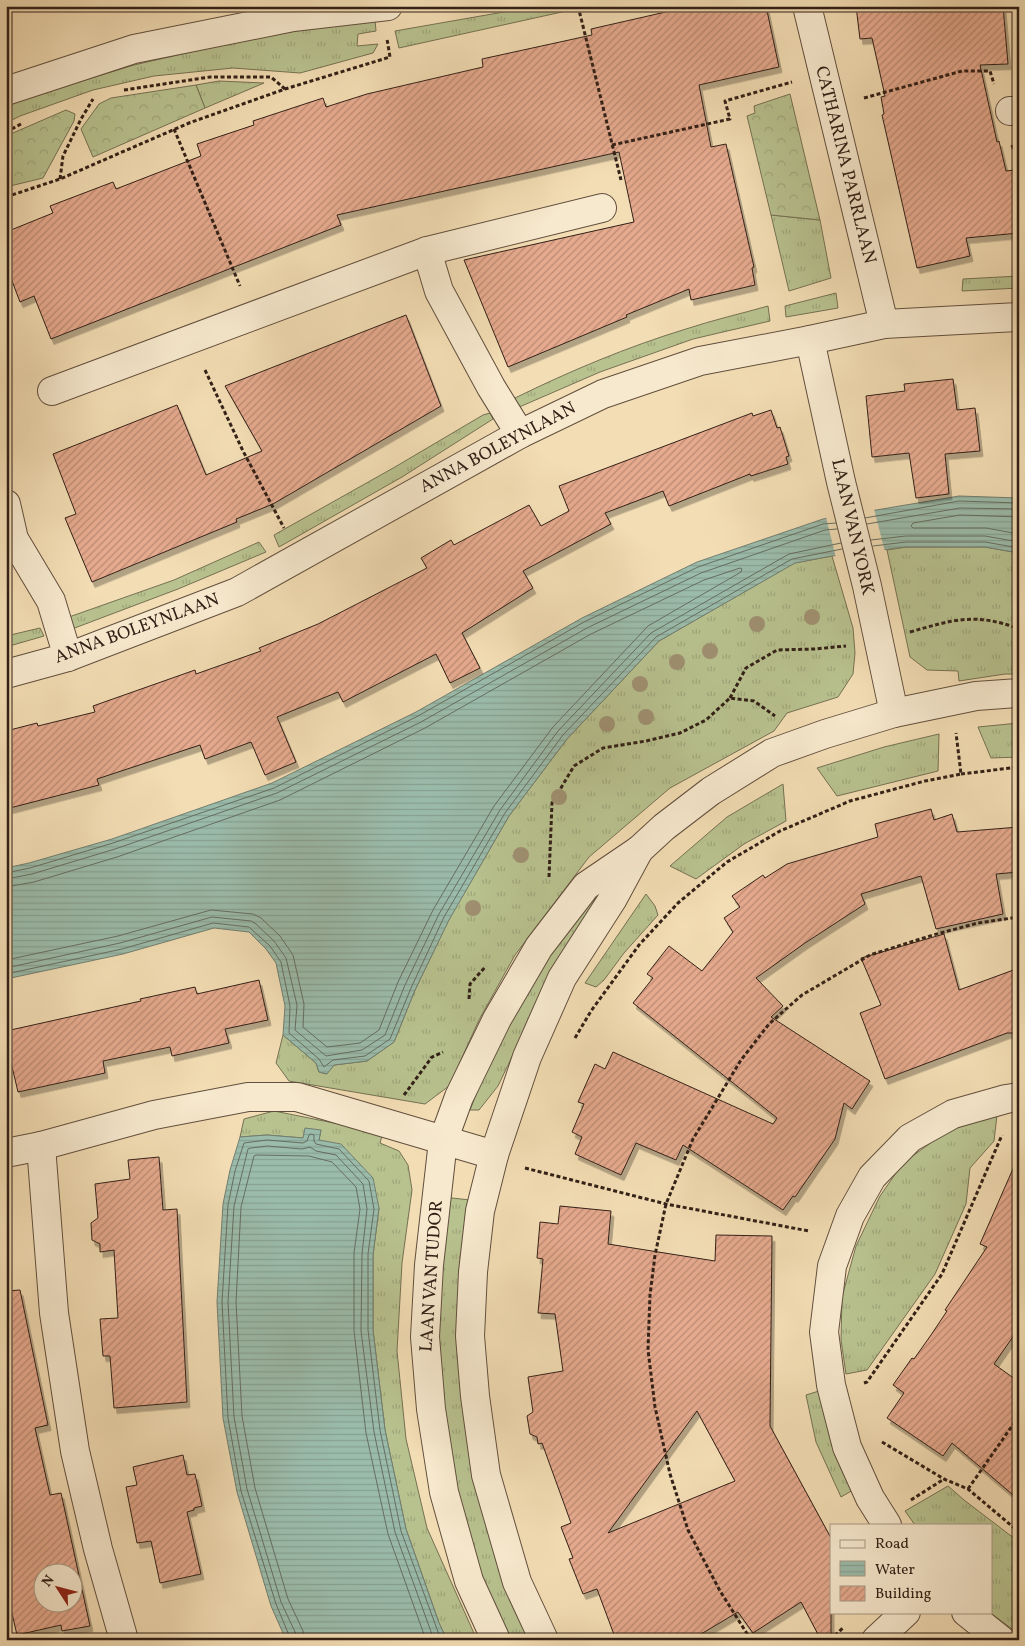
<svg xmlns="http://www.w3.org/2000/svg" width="1025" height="1646" viewBox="0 0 1025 1646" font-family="Vollkorn,serif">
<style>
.grass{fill:url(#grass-tufts);stroke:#757153}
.forest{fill:url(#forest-crowns);stroke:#757153}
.water{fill:url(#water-rules);stroke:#717e70}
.pier{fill:#f3ddb4}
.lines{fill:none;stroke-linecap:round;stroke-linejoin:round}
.shore{stroke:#666e61;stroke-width:1}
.building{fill:url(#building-hatch);stroke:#322017;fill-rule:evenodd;filter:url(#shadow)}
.minor-casing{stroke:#624f3e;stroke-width:30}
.path{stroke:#322017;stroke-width:3;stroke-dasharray:4 2.5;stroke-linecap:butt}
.minor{stroke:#f7e9ce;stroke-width:28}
.tree{fill:#9f9071}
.labels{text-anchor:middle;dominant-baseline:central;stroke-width:5;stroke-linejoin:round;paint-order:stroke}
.street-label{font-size:18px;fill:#322017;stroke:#f7e9ce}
</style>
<defs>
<pattern id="grass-tufts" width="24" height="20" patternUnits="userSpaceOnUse" patternTransform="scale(1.25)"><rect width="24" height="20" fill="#b8c28f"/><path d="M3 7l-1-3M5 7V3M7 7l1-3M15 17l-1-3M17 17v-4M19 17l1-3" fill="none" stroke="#9fa67b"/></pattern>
<pattern id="forest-crowns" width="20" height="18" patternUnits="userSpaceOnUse" patternTransform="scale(1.25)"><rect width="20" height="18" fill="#b8c28f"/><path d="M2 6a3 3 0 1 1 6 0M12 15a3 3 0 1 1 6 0" fill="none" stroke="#9fa67b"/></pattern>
<pattern id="water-rules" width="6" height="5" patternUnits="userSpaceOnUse" patternTransform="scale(1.25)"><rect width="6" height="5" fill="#9bbcab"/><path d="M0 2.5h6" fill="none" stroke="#86a192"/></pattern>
<pattern id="building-hatch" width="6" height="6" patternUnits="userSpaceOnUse" patternTransform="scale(1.25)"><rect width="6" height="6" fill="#e6aa8e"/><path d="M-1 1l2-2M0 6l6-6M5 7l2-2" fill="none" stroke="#bb8a73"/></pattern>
<filter id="shadow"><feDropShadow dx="3" dy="5.5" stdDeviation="0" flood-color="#0004"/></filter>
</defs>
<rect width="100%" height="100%" fill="#f3ddb4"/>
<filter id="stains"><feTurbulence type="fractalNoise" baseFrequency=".004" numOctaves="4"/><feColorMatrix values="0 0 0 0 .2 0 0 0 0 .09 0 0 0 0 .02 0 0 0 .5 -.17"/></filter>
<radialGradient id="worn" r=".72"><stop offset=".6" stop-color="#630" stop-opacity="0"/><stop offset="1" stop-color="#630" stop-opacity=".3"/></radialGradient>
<g class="grass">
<path d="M538 6H589L399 48 395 31Z"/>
<path d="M375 20 376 31 358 34 357 46 378 44 373 53 300 73 233 68 154 76 93 90 20 116 6 123V104L134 65 260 36Z"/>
<path d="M219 81 264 83 205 108 196 85Z"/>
<path d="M771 215 820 220 831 278 789 291Z"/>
<path d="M1019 276V288L962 291 963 279Z"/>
<path d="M836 293 838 308 786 317 785 306Z"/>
<path d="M768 306 770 321 693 339 600 372 517 408 515 398C570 371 627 347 686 329 713 320 740 314 768 306Z"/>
<path d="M490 413 493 419 402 477 279 547 274 535 395 467 483 415Z"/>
<path d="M259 542 266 552 178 589 72 629 69 617 174 580Z"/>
<path d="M906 547H985L1019 553V674H1005L959 681 958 671 927 670 910 657 887 550Z"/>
<path d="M832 556 853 628 855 653 853 674 838 697 787 713 774 731 670 788 589 857 515 955 479 1020 449 1086 425 1104 289 1081 276 1063 283 1035 316 1063 319 1072 326 1074 334 1065 367 1061 394 1042 415 990 449 919 509 816 567 739 659 641 794 563Z"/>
<path d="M40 628 44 636 6 647V636Z"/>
<path d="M1019 723V757L991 758 978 727Z"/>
<path d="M939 734 938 771 837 796 817 768 884 747Z"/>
<path d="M783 784 786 821 744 844 696 879 670 866 727 817Z"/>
<path d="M609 879 560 956 498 1086 479 1110H470L491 1057 553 944Z"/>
<path d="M646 894 655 906 658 915 624 953 604 980 596 987 585 983Z"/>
<path d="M274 1111 369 1130 382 1136 380 1143 399 1151 408 1165 412 1190 402 1263 397 1351 406 1439 427 1528 477 1640H447L439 1623 406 1529 385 1430 373 1330V1255L379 1208 319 1140 321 1130 303 1138 267 1135 240 1137 244 1119Z"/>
<path d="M997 1115 994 1141 970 1168 966 1204 935 1274 867 1370 846 1374 841 1340 842 1297 856 1246 880 1196 903 1163 947 1131Z"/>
<path d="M443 1197 470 1200 459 1319 463 1408 481 1496 532 1640H503L482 1596 436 1400Z"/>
<path d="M819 1391 853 1490 841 1497 816 1442 806 1395Z"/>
<path d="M948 1486 964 1500 1019 1542V1634L989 1612H991V1525H915L905 1511Z"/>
</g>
<g class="forest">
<path d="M196 85 205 108 93 157 81 129 99 104 111 98Z"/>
<path d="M790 94 820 220 771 215 747 116 755 113 754 106Z"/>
<path d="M66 110 75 114 74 121 43 178 10 186 6 173V136Z"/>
</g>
<g class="water">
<path d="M959 496 1019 498V553L985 547H906L832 556 795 563 659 641 567 739 509 816 449 920 415 990 394 1042 367 1061 334 1065 327 1074 319 1072 316 1063 283 1035 285 1006 276 963 266 949 249 932 214 928 123 954 6 979V868L29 863 112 839 272 783 416 712 582 618 697 562 823 519Z"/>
<path d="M305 1128 321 1130 319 1140 341 1144 373 1178 379 1208 373 1255V1330L385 1430 406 1529 439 1623 447 1640H286L271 1606 237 1492 223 1418 217 1302 223 1204 230 1170 240 1137 267 1135 303 1138Z"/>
</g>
<path class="pier" d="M874 509 885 552 836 558 826 517Z"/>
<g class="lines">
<g class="shore">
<path d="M1019 517 960 515 913 523 911 526 913 528H986L1019 534"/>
<path d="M865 518 959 501 1019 503"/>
<path d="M867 524 960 508 1019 509"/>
<path d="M871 540 906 536H985L1019 542"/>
<path d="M873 546 906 542H985L1019 548"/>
<path d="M6 873 30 868 113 843 274 788 418 716 584 622 698 567 823 524 836 523"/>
<path d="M6 879 32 874 115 849 277 793 421 722 587 628 701 573 825 530 837 529"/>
<path d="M6 887 34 882 117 857 280 800 425 728 591 634 704 580 740 568 742 569 741 572 648 626 553 727 494 806 433 910 398 982 379 1030 360 1043 327 1047 303 1027 304 1004 293 955 280 936 261 918 253 914 211 910 118 936 6 960"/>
<path d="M6 968 120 943 212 917 251 921 256 924 274 941 286 958 297 1005 295 1030 326 1056 362 1050 385 1035 405 985 439 914 500 810 558 731 651 633 789 554 841 543"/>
<path d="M6 974 122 949 213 923 249 927 270 946 281 962 290 1006 289 1033 319 1059 324 1067 333 1060 365 1056 390 1039 411 988 444 917 505 813 563 735 656 637 792 559 842 549"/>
<path d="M291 1640 276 1604 241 1491 228 1418 222 1302 228 1205 235 1171 244 1143 267 1140 303 1143 307 1141 309 1135 311 1134 314 1135V1141L316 1144 339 1149 369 1181 374 1209 368 1254V1330L380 1430 401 1531 441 1640"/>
<path d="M297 1640 296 1634 281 1602 247 1489 234 1417 228 1302 234 1206 248 1149 251 1148 267 1146 302 1149 310 1147 316 1151 336 1155 363 1184 367 1209 362 1254 361 1331 374 1432 395 1532 434 1640"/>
<path d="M304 1640 303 1631 288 1599 255 1488 242 1416 236 1302 241 1207 254 1156 256 1155 309 1156 332 1162 356 1187 360 1209 354 1253V1331L366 1433 388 1534 426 1640"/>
</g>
</g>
<g class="building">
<path d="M692 6H766L779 67 699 85 711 147 726 144 754 267 752 268 755 285 691 300 689 289 626 315 627 317 508 367 464 260 634 222 619 152 337 215 341 225 51 339 34 296 20 302 6 265V232L53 213 50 206 113 182 116 189 201 156 197 144 254 125 253 121 323 98 326 107 367 94 483 67 482 59 592 35 591 29Z"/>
<path d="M856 6H1003L1008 64 980 65 997 142 999 141 1006 171 1015 170 1019 199V233L966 238 970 256 917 268 882 115 884 114 881 97 885 96 872 38 860 39Z"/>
<path d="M406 315 441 406 273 504 236 519 237 522 92 582 65 518 76 514 53 454 177 405 206 475 262 451 225 386Z"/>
<path d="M953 379 957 410 975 408 980 451 945 454 949 494 916 498 909 453 872 457 866 396 905 391 904 384Z"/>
<path d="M771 410 777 428 780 427 789 456 786 457 788 464 751 476 750 474 669 506 663 491 605 513 611 524 523 571 533 588 462 633 480 668 450 683 436 654 343 702 338 692 277 717 296 762 265 775 251 742 205 759 200 745 97 779 99 785 6 809V731L37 723 38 726 95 712 93 706 195 670 196 674 261 651 259 648 318 624 427 568 421 558 451 540 454 545 529 505 541 526 569 511 559 486 752 413 753 416Z"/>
<path d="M931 809 934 820 952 814 957 832 1019 827V872L996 874 1003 914 936 929 921 876 861 894 865 904 805 943 756 978 783 1006 771 1017 870 1081 852 1109 844 1103 835 1139 795 1197 793 1196 783 1210 683 1145 676 1160 636 1143 621 1175 575 1154 582 1137 572 1132 584 1104 578 1102 595 1064 605 1069 613 1052 773 1124 777 1118 633 1003 653 978 647 974 669 946 702 971 733 932 724 918 740 907 732 896 763 875 765 878 787 864 878 837 875 824Z"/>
<path d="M944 934 959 990 1019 968V1033H1007L885 1079 860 1013 881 1005 861 958Z"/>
<path d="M259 980 268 1020 225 1029 229 1043 172 1056 170 1047 103 1061 105 1073 18 1092 6 1041V1031L141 1001 140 999 195 987 197 994Z"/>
<path d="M1019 1155V1328L994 1364 1019 1382V1500L952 1443 943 1456 887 1418 904 1393 893 1385 912 1358 914 1359 931 1335 947 1311 945 1310 987 1247 980 1244Z"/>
<path d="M159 1157 163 1210 177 1209 187 1402 114 1408 110 1356H103L100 1319 118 1318 114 1250 100 1252V1244L92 1240 91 1223 98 1218 95 1184 130 1179 128 1160Z"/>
<path d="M560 1206 611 1211 608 1244 715 1261 716 1235 772 1236 770 1426 831 1538V1640H821L801 1602 753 1633 738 1612 691 1640H616L597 1589 583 1594 569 1559 573 1558 561 1527 571 1523 542 1443 538 1444 537 1437 530 1434 527 1416 533 1412 528 1377 563 1371 555 1314 538 1313 543 1259 537 1258 540 1222 558 1224ZM697 1411 735 1481 608 1533Z"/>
<path d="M20 1290 48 1425 35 1428 50 1495 61 1493 90 1626 62 1631 61 1625 17 1635 6 1587V1291ZM42 1574H72V1604H42Z"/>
<path d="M183 1455 187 1475 195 1474 202 1506 194 1508V1510L187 1512 201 1574 160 1583 151 1541 137 1543 126 1487 137 1485 133 1467Z"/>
</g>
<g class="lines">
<defs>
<g id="minor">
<path d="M807 6 884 324"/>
<path d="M6 91 134 49 293 17 388 6"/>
<path d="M1010 111H1019"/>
<path d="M427 251 439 291 491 387 520 434"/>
<path d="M810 340 841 482 867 586 894 713"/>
<path d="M52 391 427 251 602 208"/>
<path d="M6 504 14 539 51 601 68 657"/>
<path d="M6 674 68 657 237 592 520 434 603 394 700 361 810 340 884 324 1019 317"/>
<path d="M639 850 664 827 711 791 772 753 825 734 894 713 976 696 1019 693"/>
<path d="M41 1146 54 1313 75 1451 98 1549 124 1640"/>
<path d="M6 1153 41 1146 154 1115 248 1097H297L494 1155"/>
<path d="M887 1525 870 1498 847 1447 831 1385 824 1332 832 1266 850 1216 872 1177 910 1138 953 1114 1006 1099 1019 1097"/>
<path d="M966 1612 1001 1640"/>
<path d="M496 1640 469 1581 444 1492 431 1409 425 1337 429 1265 443 1141 459 1097 497 1019 539 947 586 886 639 850 612 900 562 978 527 1057 494 1155 480 1211 473 1272 470 1336 475 1396 486 1475 517 1582 544 1640"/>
<path d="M876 1640 906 1612"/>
</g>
</defs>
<use href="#minor" class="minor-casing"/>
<g class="path">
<path d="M578 6 621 180"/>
<path d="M124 90 210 77H271L285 89"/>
<path d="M864 98 962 71H990L994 84"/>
<path d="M174 129 240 286"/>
<path d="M6 132 21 124"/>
<path d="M612 145 730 119 725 101 792 82"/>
<path d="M1012 145 1017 160 1019 176"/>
<path d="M60 179 63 156 81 119 93 99"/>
<path d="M6 197 60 179 189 123 285 89 390 57 387 39"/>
<path d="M205 370 243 451 284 528"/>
<path d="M910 632C952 620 976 612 1019 629"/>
<path d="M730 698 746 668 777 650 815 649 846 646"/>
<path d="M961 774 1019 767"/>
<path d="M549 877 552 803 574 766 603 748 646 741 680 733 706 720 730 698 754 701 775 716"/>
<path d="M469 999 470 984 486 966"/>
<path d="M575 1038 591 1011 639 945 678 903 727 862 780 831 850 801 925 781 961 774 956 733"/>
<path d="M404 1095 432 1057 443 1052"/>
<path d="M525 1168 666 1204 809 1231"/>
<path d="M864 1383 867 1382 942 1274 1002 1135"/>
<path d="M882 1442 944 1479 968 1489 1019 1532"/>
<path d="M968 1489 1019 1416"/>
<path d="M911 1500 944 1479"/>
<path d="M751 1640 720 1591 688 1530 670 1474 655 1407 648 1350 650 1295 655 1255 666 1204 693 1139 741 1060 769 1024 802 995 870 955 933 935 978 923 1019 917"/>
<path d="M830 1640 844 1627"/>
</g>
<use href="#minor" class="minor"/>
</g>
<g class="tree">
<circle cx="812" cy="617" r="8"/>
<circle cx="757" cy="624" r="8"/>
<circle cx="710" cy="651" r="8"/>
<circle cx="677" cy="662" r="8"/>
<circle cx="640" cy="684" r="8"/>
<circle cx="646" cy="717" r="8"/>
<circle cx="607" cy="724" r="8"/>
<circle cx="559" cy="797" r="8"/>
<circle cx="521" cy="855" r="8"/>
<circle cx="473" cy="908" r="8"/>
</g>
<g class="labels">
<g class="street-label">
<text transform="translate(845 165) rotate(76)">CATHARINA PARRLAAN</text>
<text transform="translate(498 448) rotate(-28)">ANNA BOLEYNLAAN</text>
<text transform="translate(852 527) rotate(77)">LAAN VAN YORK</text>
<text transform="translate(137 629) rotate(-20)">ANNA BOLEYNLAAN</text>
<text transform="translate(432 1276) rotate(-86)">LAAN VAN TUDOR</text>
</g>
</g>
<rect width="1025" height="1646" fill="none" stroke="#f3ddb4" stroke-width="25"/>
<rect x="8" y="8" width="1010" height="1631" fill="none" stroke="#322017" stroke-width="2.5"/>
<rect x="12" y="12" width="1000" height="1621" fill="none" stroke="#322017"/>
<rect x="830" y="1524" width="162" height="90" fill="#f7e9ce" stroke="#a89985"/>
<rect x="840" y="1540" width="25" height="8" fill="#f7e9ce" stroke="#a89985"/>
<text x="875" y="1548" font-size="15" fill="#322017">Road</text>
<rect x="840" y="1561" width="25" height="15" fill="url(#water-rules)" stroke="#a89985"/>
<text x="875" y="1574" font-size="15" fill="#322017">Water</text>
<rect x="840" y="1586" width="25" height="15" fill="url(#building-hatch)" stroke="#a89985"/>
<text x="875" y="1598" font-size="15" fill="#322017">Building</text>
<g transform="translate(58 1588) rotate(306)"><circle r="24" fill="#f7e9ce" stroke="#a89985"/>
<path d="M0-4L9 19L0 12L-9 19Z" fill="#8f2418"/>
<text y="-8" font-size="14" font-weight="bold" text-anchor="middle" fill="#322017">N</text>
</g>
<rect width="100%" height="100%" filter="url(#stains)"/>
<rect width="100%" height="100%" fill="url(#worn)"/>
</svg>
